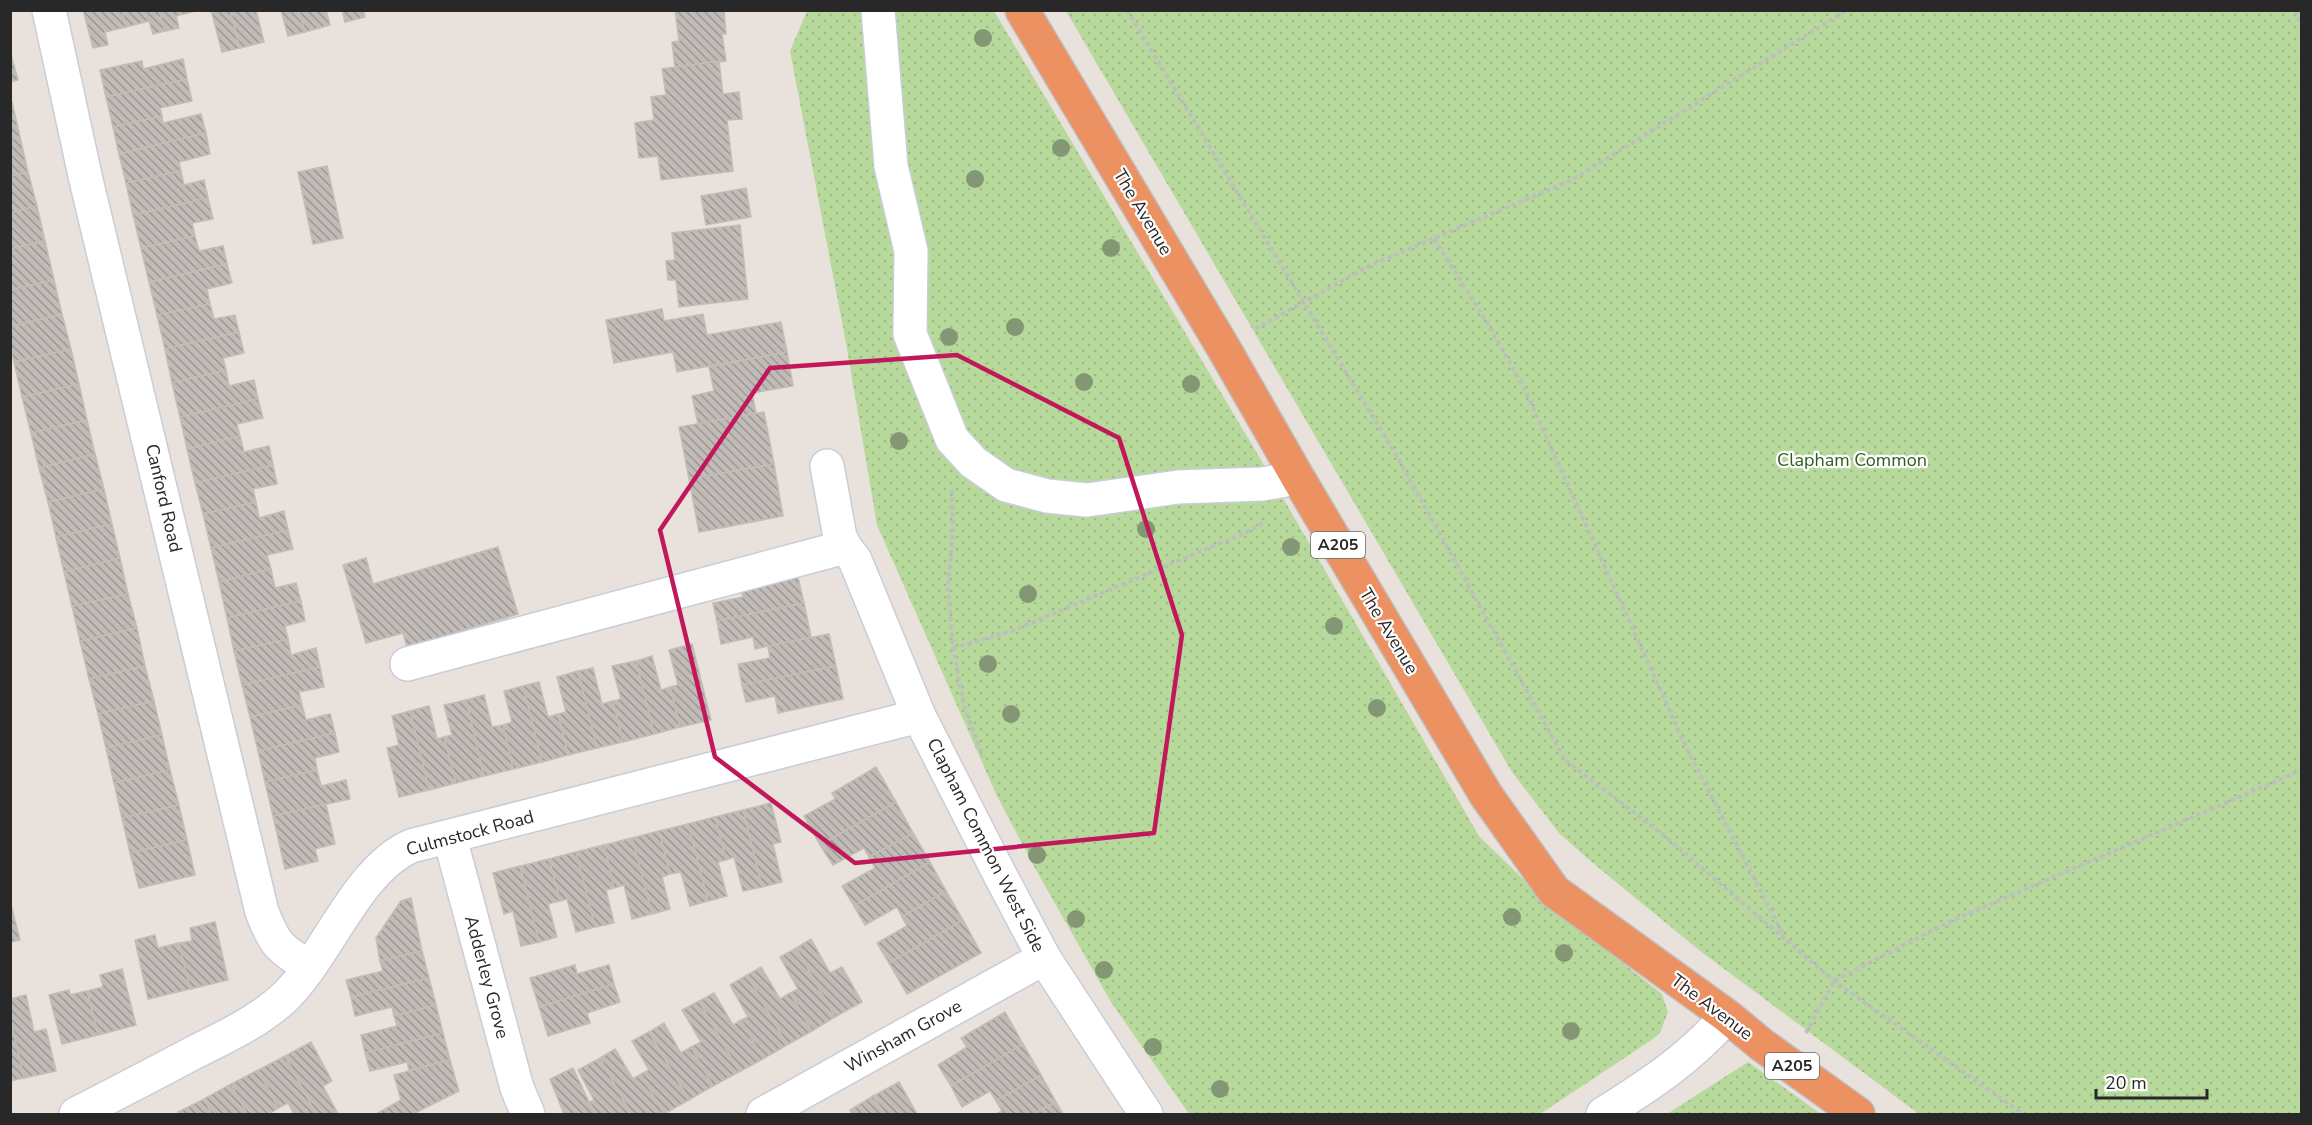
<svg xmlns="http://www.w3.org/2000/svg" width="2312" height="1125" viewBox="0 0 2312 1125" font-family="'Nunito Sans',sans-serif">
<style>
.park{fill:url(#park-dots)}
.building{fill:url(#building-back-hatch);stroke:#c3bdb5;stroke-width:1.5}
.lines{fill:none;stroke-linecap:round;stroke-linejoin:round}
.minor-casing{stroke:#c9cdd8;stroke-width:36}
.highway-casing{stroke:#bebebe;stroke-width:36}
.path{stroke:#bebebe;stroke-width:4;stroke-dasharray:4.5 3;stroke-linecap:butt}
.minor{stroke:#fff;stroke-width:33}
.highway{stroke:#ec9162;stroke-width:33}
.tree{fill:#849775}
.marked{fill:none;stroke:#c2185b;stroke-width:4.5;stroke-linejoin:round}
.labels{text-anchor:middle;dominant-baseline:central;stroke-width:4.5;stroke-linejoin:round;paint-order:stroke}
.shield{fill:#fff;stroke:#686868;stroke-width:1.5}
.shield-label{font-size:16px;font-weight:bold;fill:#282828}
.street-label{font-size:18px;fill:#282828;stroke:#fff}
.park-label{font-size:18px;fill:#325b21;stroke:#fff}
</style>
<defs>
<pattern id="park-dots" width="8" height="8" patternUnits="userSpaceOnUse" patternTransform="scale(1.5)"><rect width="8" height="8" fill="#b7da9c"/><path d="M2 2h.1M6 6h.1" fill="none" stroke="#9dbb86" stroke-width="1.8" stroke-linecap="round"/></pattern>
<pattern id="building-back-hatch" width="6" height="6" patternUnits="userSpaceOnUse" patternTransform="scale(1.5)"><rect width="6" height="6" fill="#c1bbb7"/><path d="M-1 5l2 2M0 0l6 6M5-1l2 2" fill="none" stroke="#9d9895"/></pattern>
</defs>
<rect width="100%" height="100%" fill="#e9e1db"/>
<g class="park">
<path d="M807 11H994L1258 455 1479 836 1552 907 1662 994 1668 1012 1660 1033 1653 1039 1540 1114H1189L1111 1002 1036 870 997 796 877 525 846 343 790 51Z"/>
<path d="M1066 11H2301V1114H1919L1699 950 1588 859 1559 833 1512 772Z"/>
<path d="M1748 1062 1821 1114H1667Z"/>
</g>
<g class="building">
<path d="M83 10H122L126 27 105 32 108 45 93 48Z"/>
<path d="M122 10H159L165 31 153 34 149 21 126 27Z"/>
<path d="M159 10H196V11L176 16 179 28 165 31Z"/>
<path d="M211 10H230L240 48 222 52Z"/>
<path d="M230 10H256L264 42 240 48Z"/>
<path d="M281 10H299L305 32 288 36Z"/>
<path d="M299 10H326L330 25 305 32Z"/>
<path d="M342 10H363L365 17 345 22Z"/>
<path d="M675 10H724L726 34H722L726 61 675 67 672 42 679 41Z"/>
<path d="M10 51 18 80 10 82Z"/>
<path d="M183 59 187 79 106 97 100 70 142 61 143 69Z"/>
<path d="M719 61 723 94 739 92 742 119 727 120 733 171 661 180 658 156 639 158 635 123 654 120 651 97 666 95 662 69Z"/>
<path d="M187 79 192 101 160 108 162 116 113 127 106 97Z"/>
<path d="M10 102H12L20 137 10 139Z"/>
<path d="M201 114 206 133 119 154 113 127 162 116 163 123Z"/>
<path d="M206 133 210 154 179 162 181 171 126 183 119 154Z"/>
<path d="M20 137 28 172 10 176V139Z"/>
<path d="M327 166 343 238 313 244 298 172Z"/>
<path d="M181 171 184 185 204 180 208 198 133 215 126 183Z"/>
<path d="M28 172 37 206 10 213V176Z"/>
<path d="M746 188 751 217 706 225 701 196Z"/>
<path d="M208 198 213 219 192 223 195 236 141 248 133 215Z"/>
<path d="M37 206 45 241 10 249V213Z"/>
<path d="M740 225 748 299 679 307 676 280H668L666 261 675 260 672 233Z"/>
<path d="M195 236 199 251 223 246 227 264 149 282 141 248Z"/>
<path d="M45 241 54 280 10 290V249Z"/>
<path d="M227 264 232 283 207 289 210 304 157 315 149 282Z"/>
<path d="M54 280 62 314 10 327V290Z"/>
<path d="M210 304 214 319 235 315 239 332 165 349 157 315Z"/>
<path d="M662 309 664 321 703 314 707 335 781 322 787 352 677 372 673 352 614 363 606 320Z"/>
<path d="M62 314 71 349 14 362 10 346V327Z"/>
<path d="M239 332 244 353 223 358 226 370 172 383 165 349Z"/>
<path d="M71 349 79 384 22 397 14 362Z"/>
<path d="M787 352 793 386 752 393 756 413 698 424 692 396 714 391 709 367Z"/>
<path d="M226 370 229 386 254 380 258 399 180 417 172 383Z"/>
<path d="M79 384 87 420 31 433 22 397Z"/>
<path d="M258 399 263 418 237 424 240 436 187 449 180 417Z"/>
<path d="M764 412 774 464 689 479 679 427Z"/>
<path d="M87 420 95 454 39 468 31 433Z"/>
<path d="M240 436 244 452 269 446 273 465 195 483 187 449Z"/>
<path d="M95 454 104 489 48 502 39 468Z"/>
<path d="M774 464 783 516 699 532 689 479Z"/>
<path d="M273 465 277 484 253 489 256 502 203 514 195 483Z"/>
<path d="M104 489 112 524 56 537 48 502Z"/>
<path d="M256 502 259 518 284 511 288 530 211 548 203 514Z"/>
<path d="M112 524 120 558 64 572 56 537Z"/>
<path d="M288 530 293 549 267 555 271 569 219 582 211 548Z"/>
<path d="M498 547 518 614 407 647 403 633 366 643 343 565 366 558 373 584Z"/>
<path d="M120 558 128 594 72 606 64 572Z"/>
<path d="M271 569 275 588 296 583 301 601 227 618 219 582Z"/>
<path d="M797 573 804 603 717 621 713 603 743 597 740 586Z"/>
<path d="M128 594 137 628 80 641 72 606Z"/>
<path d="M301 601 305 621 285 626 288 639 234 651 227 618Z"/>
<path d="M804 603 811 637 755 649 753 637 721 644 717 621Z"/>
<path d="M137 628 145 666 89 679 80 641Z"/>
<path d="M829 634 836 666 742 685 738 664 770 658 768 646Z"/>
<path d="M288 639 291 655 316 648 320 667 242 685 234 651Z"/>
<path d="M692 644 711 720 680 727 670 687 678 685 669 650Z"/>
<path d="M652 656 661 690 670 687 680 727 654 734 636 661Z"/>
<path d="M636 661 654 734 623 742 613 701 621 699 612 666Z"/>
<path d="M145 666 154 701 98 714 89 679Z"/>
<path d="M836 666 843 699 778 713 775 696 746 702 742 685Z"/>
<path d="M320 667 324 687 299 692 302 705 250 717 242 685Z"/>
<path d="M593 668 602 704 613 701 623 742 597 748 578 671Z"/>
<path d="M578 671 597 748 568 755 558 714 566 712 557 677Z"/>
<path d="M539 682 548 717 558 714 568 755 542 762 523 686Z"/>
<path d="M523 686 542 762 513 769 503 725 512 722 504 691Z"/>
<path d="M484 695 492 727 503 725 513 769 484 776 466 700Z"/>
<path d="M466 700 484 776 456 783 444 737 452 735 444 705Z"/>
<path d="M154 701 162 735 106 748 98 714Z"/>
<path d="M302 705 306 720 330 714 335 733 258 751 250 717Z"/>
<path d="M429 706 437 739 444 737 456 783 429 790 410 711Z"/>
<path d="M410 711 429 790 399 797 387 748 399 745 392 716Z"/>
<path d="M335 733 339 752 315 758 317 770 265 782 258 751Z"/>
<path d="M162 735 170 770 114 783 106 748Z"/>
<path d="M876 767 896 802 820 845 804 816 835 799 832 793Z"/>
<path d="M170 770 179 805 122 818 114 783Z"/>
<path d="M317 770 321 786 346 780 350 799 273 816 265 782Z"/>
<path d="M896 802 913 833 869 857 864 848 833 865 820 845Z"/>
<path d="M771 803 781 842 773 844 782 882 762 887 743 810Z"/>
<path d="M326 804 335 844 315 849 318 861 285 869 273 816Z"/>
<path d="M179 805 187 840 130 853 122 818Z"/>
<path d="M743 810 762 887 743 891 734 857 726 860 715 817Z"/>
<path d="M715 817 726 860 718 862 727 896 708 901 688 824Z"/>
<path d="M688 824 708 901 690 906 681 872 670 874 659 831Z"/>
<path d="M659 831 670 874 662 877 670 909 652 914 632 838Z"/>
<path d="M913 833 930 862 854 906 842 886 875 868 869 857Z"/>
<path d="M632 838 652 914 632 919 624 885 614 888 604 845Z"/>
<path d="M187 840 195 875 139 888 130 853Z"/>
<path d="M604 845 614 888 606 890 614 923 595 927 576 852Z"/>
<path d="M576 852 595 927 576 932 567 899 560 901 549 859Z"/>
<path d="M549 859 560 901 548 904 557 937 539 942 520 866Z"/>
<path d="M930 862 946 891 902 917 897 907 865 925 854 906Z"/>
<path d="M520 866 539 942 521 946 513 911 504 914 493 873Z"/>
<path d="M946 891 963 920 889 963 877 943 907 926 902 917Z"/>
<path d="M411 898 422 951 380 961 376 938 401 901Z"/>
<path d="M10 901 20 940 10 942Z"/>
<path d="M963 920 981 953 907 994 889 963Z"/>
<path d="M215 922 228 980 190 989 179 943 192 941 190 928Z"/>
<path d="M155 935 158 948 179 943 190 989 148 999 135 940Z"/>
<path d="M811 939 830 973 842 967 862 1002 835 1017 796 948Z"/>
<path d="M796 948 835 1017 812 1031 790 993 798 989 780 957Z"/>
<path d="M422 951 429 978 351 997 346 980 383 971 380 961Z"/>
<path d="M575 965 577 974 609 965 614 984 539 1007 530 978Z"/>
<path d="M761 967 780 999 790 993 812 1031 787 1045 747 975Z"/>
<path d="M122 969 136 1025 98 1035 87 991 103 987 100 975Z"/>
<path d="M747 975 787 1045 763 1059 741 1020 748 1017 730 985Z"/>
<path d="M429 978 436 1005 394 1016 392 1007 355 1016 351 997Z"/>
<path d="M614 984 620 1002 587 1013 590 1023 548 1036 539 1007Z"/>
<path d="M69 990 70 995 87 991 98 1035 62 1044 49 995Z"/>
<path d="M714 993 733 1025 741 1020 763 1059 739 1072 699 1001Z"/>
<path d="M26 995 34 1032 46 1029 56 1071 24 1078 10 1018V999Z"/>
<path d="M699 1001 739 1072 713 1086 691 1047 701 1042 682 1010Z"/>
<path d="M436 1005 443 1033 365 1053 361 1035 397 1026 394 1016Z"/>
<path d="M1005 1012 1023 1044 951 1086 938 1065 967 1047 961 1038Z"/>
<path d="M10 1018 24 1078 10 1081Z"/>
<path d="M664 1023 681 1053 691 1047 713 1086 689 1100 649 1032Z"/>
<path d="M649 1032 689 1100 664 1114 641 1074 649 1070 632 1041Z"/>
<path d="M443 1033 450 1060 409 1070 407 1062 370 1071 365 1053Z"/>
<path d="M311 1042 332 1081 323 1086 338 1114H316L285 1056Z"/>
<path d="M1023 1044 1041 1075 996 1101 990 1091 962 1107 951 1086Z"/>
<path d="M615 1049 633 1079 641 1074 664 1114H631L600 1058Z"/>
<path d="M285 1056 316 1114H294L288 1103 278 1108 258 1070Z"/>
<path d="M600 1058 631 1114H596L589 1102 594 1100 578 1070Z"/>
<path d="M450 1060 459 1091 413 1114H376L401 1100 394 1075Z"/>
<path d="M573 1068 589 1102 596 1114H564L550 1079Z"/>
<path d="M258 1070 278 1108 269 1114H247L231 1084Z"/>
<path d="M1041 1075 1056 1102 1033 1114H996L1002 1111 996 1101Z"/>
<path d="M899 1082 917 1114H884L873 1096Z"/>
<path d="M231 1084 247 1114H212L204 1099Z"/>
<path d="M873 1096 884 1114H852L850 1110Z"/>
<path d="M204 1099 212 1114H179L178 1112Z"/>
<path d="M1056 1102 1063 1114H1033Z"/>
</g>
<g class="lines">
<defs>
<g id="minor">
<path d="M49 10 86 180 262 912C274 943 280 951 310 966"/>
<path d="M878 10 891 166 911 251 910 334 952 439 973 462 1006 485 1047 496 1087 500 1178 487 1262 484 1298 478"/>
<path d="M827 466 840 537 845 547"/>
<path d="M407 664 845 547 855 560 919 716 999 873 1044 958 1146 1114"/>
<path d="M450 838 517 1088 528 1114"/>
<path d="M76 1114C115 1094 154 1074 193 1053 225 1037 260 1021 286 996 328 954 357 870 411 846L919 716"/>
<path d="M763 1114 1044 958"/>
<path d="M1603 1114C1651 1084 1689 1059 1727 1016"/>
</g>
<path id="highway" d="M1022 10 1223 347 1298 478 1486 795 1554 891 1727 1016 1762 1045 1858 1114"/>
</defs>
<use href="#minor" class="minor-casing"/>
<use href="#highway" class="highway-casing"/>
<g class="path">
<path d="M1127 10 1399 460 1565 760 1661 833 1834 981 2023 1114"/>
<path d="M2296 10 2302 29"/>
<path d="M1434 239 1487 322 1526 392 1687 749 1784 936"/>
<path d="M1255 329 1371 265 1572 180 1847 10"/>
<path d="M952 490 953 531 948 586 953 648 964 706 983 757"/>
<path d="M953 648 1012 631 1249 531 1266 521"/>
<path d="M1806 1033 1834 981 1949 922 2302 770"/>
</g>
<use href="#minor" class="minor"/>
<use href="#highway" class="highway"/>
</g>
<g class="tree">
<circle cx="983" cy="38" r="9"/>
<circle cx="1061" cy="148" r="9"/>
<circle cx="975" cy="179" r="9"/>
<circle cx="1111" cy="248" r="9"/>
<circle cx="1015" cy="327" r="9"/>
<circle cx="949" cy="337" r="9"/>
<circle cx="1084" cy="382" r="9"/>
<circle cx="1191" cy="384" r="9"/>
<circle cx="899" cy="441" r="9"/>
<circle cx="1146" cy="529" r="9"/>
<circle cx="1291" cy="547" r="9"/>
<circle cx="1028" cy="594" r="9"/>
<circle cx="1334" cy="626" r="9"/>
<circle cx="988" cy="664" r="9"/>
<circle cx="1377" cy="708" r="9"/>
<circle cx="1011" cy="714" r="9"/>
<circle cx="1037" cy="855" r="9"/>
<circle cx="1512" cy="917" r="9"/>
<circle cx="1076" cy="919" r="9"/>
<circle cx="1564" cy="953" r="9"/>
<circle cx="1104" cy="970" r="9"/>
<circle cx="1571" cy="1031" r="9"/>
<circle cx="1153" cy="1047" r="9"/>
<circle cx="1220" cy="1089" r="9"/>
</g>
<path class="marked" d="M957 355 1119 438 1182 635 1154 833 855 863 715 757 660 530 770 368Z"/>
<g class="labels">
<g class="shield">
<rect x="1311" y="532" width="54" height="26" rx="4.5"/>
<rect x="1765" y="1053" width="54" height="26" rx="4.5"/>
</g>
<g class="shield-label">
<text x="1338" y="545">A205</text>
<text x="1792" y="1066">A205</text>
</g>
<g class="street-label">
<text transform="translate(1143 212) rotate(59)">The Avenue</text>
<text transform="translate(164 498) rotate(77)">Canford Road</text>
<text transform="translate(1389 631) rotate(59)">The Avenue</text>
<text transform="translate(470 833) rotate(-15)">Culmstock Road</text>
<text transform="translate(986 845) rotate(63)">Clapham Common West Side</text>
<text transform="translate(487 977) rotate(75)">Adderley Grove</text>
<text transform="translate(1712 1007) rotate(37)">The Avenue</text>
<text transform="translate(903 1036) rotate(-29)">Winsham Grove</text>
</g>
<g class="park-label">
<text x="1852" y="460">Clapham Common</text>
</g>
</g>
<rect width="2312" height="1125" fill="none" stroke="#282828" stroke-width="24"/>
<path d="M2096 1089v9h111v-9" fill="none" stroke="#282828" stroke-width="3"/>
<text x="2105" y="1089" font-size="18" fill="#282828" stroke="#ffffff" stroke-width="4.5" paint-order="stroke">20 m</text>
</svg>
